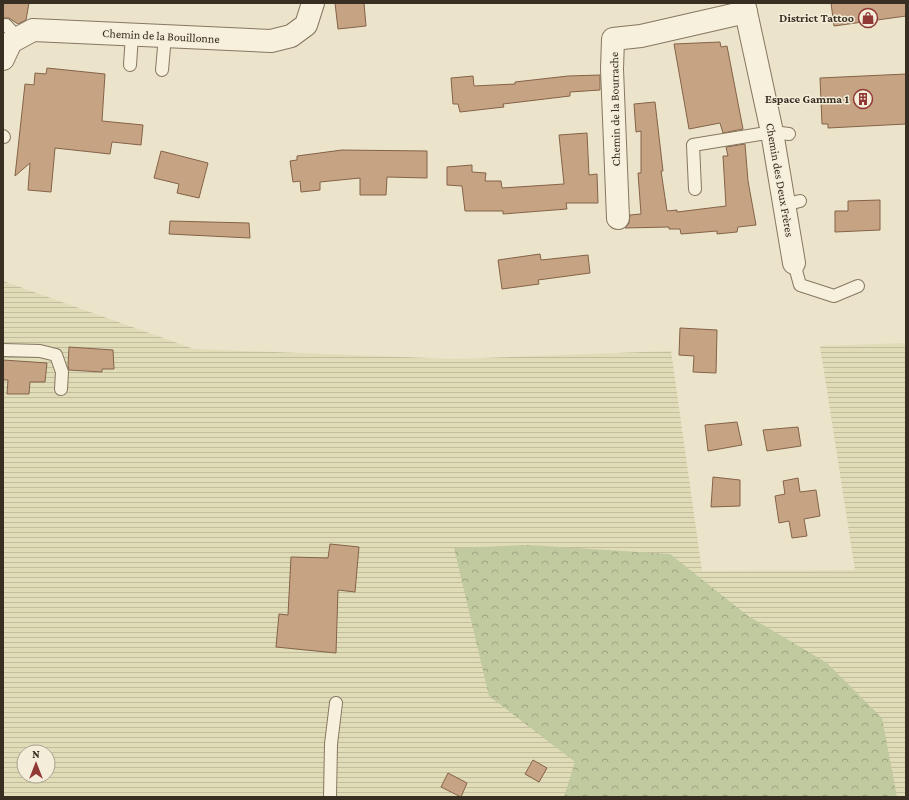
<svg xmlns="http://www.w3.org/2000/svg" width="909" height="800" viewBox="0 0 909 800" font-family="'Crimson Pro',serif">
<style>
.farmland{fill:url(#farmland-rules);fill-rule:evenodd}
.forest{fill:url(#forest-crowns)}
.building{fill:#c6a383;stroke:#846348}
.lines{fill:none;stroke-linecap:round;stroke-linejoin:round}
.lane-casing{stroke:#877760;stroke-width:14}
.street-casing{stroke:#877760;stroke-width:24}
.lane{stroke:#f6f0dd;stroke-width:12}
.street{stroke:#f6f0dd;stroke-width:22}
.labels{text-anchor:middle;dominant-baseline:central;stroke-width:3;stroke-linejoin:round;paint-order:stroke}
.poi-label{font-size:12px;font-weight:bold;fill:#382e22;stroke:#f3edd9;text-anchor:end}
.street-label{font-size:12px;fill:#382e22;stroke:#f3edd9}
</style>
<defs>
<pattern id="farmland-rules" width="6" height="5" patternUnits="userSpaceOnUse"><rect width="6" height="5" fill="#e0dcb8"/><path d="M0 2.5h6" fill="none" stroke="#c1bd9e"/></pattern>
<pattern id="forest-crowns" width="20" height="18" patternUnits="userSpaceOnUse"><rect width="20" height="18" fill="#c1c99f"/><path d="M2 6a3 3 0 1 1 6 0M12 15a3 3 0 1 1 6 0" fill="none" stroke="#9ea481"/></pattern>
</defs>
<rect width="100%" height="100%" fill="#ebe3ca"/>
<path class="farmland" d="M3 281 194 349 455 359 671 351 702 571 855 570 820 346 906 343V797H3ZM24 752H48V776H24Z"/>
<path class="forest" d="M529 545 670 554 748 616 827 663 882 718 897 797H564L575 762 489 696 454 548Z"/>
<g class="building">
<path d="M3 3H29L26 20 18 24 9 18H3Z"/>
<path d="M335 3H364L366 26 338 29Z"/>
<path d="M831 3H906V16L834 26Z"/>
<path d="M720 42 721 47 727 46 743 129 723 133 720 123 689 129 674 44Z"/>
<path d="M47 68 105 74 102 121 143 125 141 145 112 142 110 154 55 148 51 192 28 190 30 163 15 176 25 84 34 85 35 73 46 74Z"/>
<path d="M906 74V124L828 128V124H822L820 78Z"/>
<path d="M600 75V90L570 92V96L503 104 504 107 460 112 458 104H453L451 78 473 76 474 86 515 84V82L568 76Z"/>
<path d="M655 102 663 171H661L667 211 677 210V212L726 206 723 156H728L726 147 745 144 748 181 756 225 738 227 737 232 717 234V231L681 234 680 229H669V227L625 228 629 223 630 215 641 214 638 173H641V131L636 132 634 104Z"/>
<path d="M587 133 589 175 597 174 598 203H566L567 209 503 214V211H465L462 186 447 185V167L472 165V172L486 173 485 181H501L502 188 564 184 559 135Z"/>
<path d="M342 150 427 151V178L387 177 386 195H360V178L320 182V190L301 192 300 181 293 182 290 161 297 160V156Z"/>
<path d="M161 151 208 163 199 198 177 193 179 184 154 178Z"/>
<path d="M880 200V230L835 232V211H848V201Z"/>
<path d="M170 221 249 223 250 238 169 234Z"/>
<path d="M540 254 541 260 588 255 590 273 538 280 539 284 502 289 498 260Z"/>
<path d="M680 328 717 330 716 373 693 372 694 356 679 355Z"/>
<path d="M69 347 113 350 114 369H102V372L69 370 68 366Z"/>
<path d="M3 360 47 363 45 382H30L29 394H7L8 380H3Z"/>
<path d="M737 422 742 445 708 451 705 425Z"/>
<path d="M798 427 801 446 767 451 763 430Z"/>
<path d="M713 477 740 480V506L711 507Z"/>
<path d="M798 478 800 492 816 490 820 516 804 519 807 536 792 538 789 521 779 523 775 496 785 494 783 481Z"/>
<path d="M330 544 359 547 355 592 338 590 336 653 276 647 279 614 288 615 291 557 328 558Z"/>
<path d="M533 760 547 768 539 782 525 774Z"/>
<path d="M448 773 467 783 461 797 441 787Z"/>
</g>
<g class="lines">
<defs>
<g id="lane">
<path d="M6 25 18 38"/>
<path d="M130 65 132 35"/>
<path d="M162 70 165 36"/>
<path d="M3 136 4 137"/>
<path d="M695 189 693 145 772 132 789 134"/>
<path d="M784 205 800 201"/>
<path d="M794 263 800 285 834 296 858 286"/>
<path d="M3 350 40 351 56 355 62 372 61 389"/>
<path d="M330 797 331 744 336 703"/>
</g>
<g id="street">
<path d="M744 3 772 132 794 263"/>
<path d="M3 59 11 42 33 30 271 41 291 36 306 25 313 3"/>
<path d="M618 218 612 69 613 39 641 36 746 12"/>
</g>
</defs>
<use href="#lane" class="lane-casing"/>
<use href="#street" class="street-casing"/>
<use href="#lane" class="lane"/>
<use href="#street" class="street"/>
</g>
<defs>
<symbol id="shop-ring" viewBox="-11 -11 22 22"><circle r="9.5" fill="#f3edd9" stroke="#903935" stroke-width="1.5"/><path d="M-5-2.5h2.3a2.7 3.5 0 0 1 5.4 0H5L5.5 6h-11ZM-1.5-2.5h3a1.5 2.3 0 0 0-3 0Z" fill="#903935"/></symbol>
<symbol id="building-ring" viewBox="-11 -11 22 22"><circle r="9.5" fill="#f3edd9" stroke="#903935" stroke-width="1.5"/><path d="M-4-6H4V6H1V3H-1V6H-4ZM-2.5-4.3h1.7v1.8h-1.7ZM.8-4.3h1.7v1.8H.8ZM-2.5-1h1.7V.8h-1.7ZM.8-1h1.7V.8H.8Z" fill="#903935"/></symbol>
</defs>
<g fill-rule="evenodd">
<use href="#shop-ring" x="857" y="7" width="22" height="22"/>
<use href="#building-ring" x="852" y="88" width="22" height="22"/>
</g>
<g class="labels">
<g class="poi-label">
<text x="854" y="18">District Tattoo</text>
<text x="849" y="99">Espace Gamma 1</text>
</g>
<g class="street-label">
<text transform="translate(161 36) rotate(3)">Chemin de la Bouillonne</text>
<text transform="translate(615 109) rotate(-91)">Chemin de la Bourrache</text>
<text transform="translate(780 180) rotate(80)">Chemin des Deux Frères</text>
</g>
</g>
<rect width="909" height="800" fill="none" stroke="#382e22" stroke-width="8"/>
<g transform="translate(36 764)"><circle r="19" fill="#f3edd9" stroke="#a8a190"/>
<path d="M0-3L7 15L0 10L-7 15Z" fill="#903935"/>
<text y="-6" font-size="11" font-weight="bold" text-anchor="middle" fill="#382e22">N</text>
</g>
</svg>
